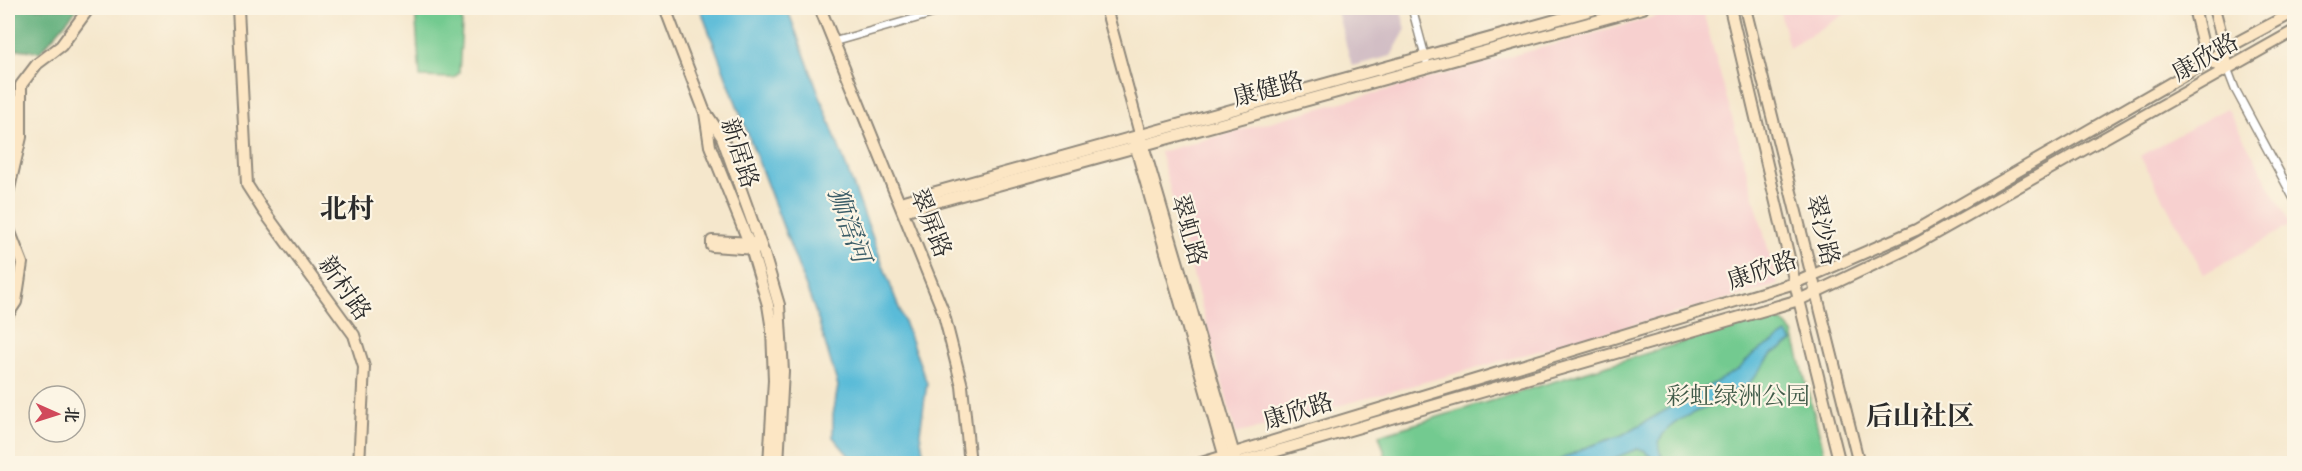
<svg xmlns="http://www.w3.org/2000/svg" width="2302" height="471" viewBox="0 0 2302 471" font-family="Alegreya,'Noto Serif SC',serif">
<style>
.built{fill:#f7d0cf}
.industrial{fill:#d2bec5}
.green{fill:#73ca90;stroke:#4f7a5e;stroke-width:1.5}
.forest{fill:#5eae7a;stroke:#446c52;stroke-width:1.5}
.water{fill:#5abbd8;stroke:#427382;stroke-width:1.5}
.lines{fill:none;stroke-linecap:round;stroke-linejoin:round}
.street-casing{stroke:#90897c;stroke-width:10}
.secondary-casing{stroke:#90897c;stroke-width:14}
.street{stroke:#fff;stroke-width:7}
.secondary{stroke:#fce6c4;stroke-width:10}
.labels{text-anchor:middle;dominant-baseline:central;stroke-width:4.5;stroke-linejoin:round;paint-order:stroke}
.street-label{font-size:24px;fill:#2b2b2b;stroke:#fcf5e5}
.park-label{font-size:24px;fill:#415b49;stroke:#fcf5e5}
.water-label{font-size:26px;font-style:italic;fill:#3b5d68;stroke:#fcf5e5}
.quarter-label{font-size:27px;font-weight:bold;fill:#2b2b2b;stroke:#fcf5e5}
</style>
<rect width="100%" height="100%" fill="#fcf5e5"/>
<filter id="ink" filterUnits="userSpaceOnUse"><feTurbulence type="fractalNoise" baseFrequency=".0167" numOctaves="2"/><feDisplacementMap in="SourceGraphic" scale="12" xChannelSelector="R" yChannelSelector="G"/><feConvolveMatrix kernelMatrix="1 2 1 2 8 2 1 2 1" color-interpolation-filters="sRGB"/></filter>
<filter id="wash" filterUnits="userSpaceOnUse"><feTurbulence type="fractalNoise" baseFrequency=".008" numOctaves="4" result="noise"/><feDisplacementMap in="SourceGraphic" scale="24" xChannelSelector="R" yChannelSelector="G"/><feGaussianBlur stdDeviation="1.35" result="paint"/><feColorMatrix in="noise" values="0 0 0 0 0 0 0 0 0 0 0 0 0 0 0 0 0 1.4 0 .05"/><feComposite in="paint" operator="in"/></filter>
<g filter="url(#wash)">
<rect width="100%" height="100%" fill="#f5e7cc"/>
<g class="built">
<path d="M1687 8H1702L1778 285 1236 434 1160 152Z"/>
<path d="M1779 8H1855L1789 48Z"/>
<path d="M2227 108 2291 225 2204 274 2140 156Z"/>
</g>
<path class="industrial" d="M1336 8H1400L1406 29 1391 56 1352 66Z"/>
<g class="green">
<path d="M415 8H463L459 73 454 78 420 77Z"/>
<path d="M1762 318 1783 322 1793 333 1827 463H1388L1379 435Z"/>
</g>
<path class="forest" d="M8 8H78L40 52 17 49 8 66Z"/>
<g class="water">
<path d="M700 8H787L927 383 920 433 925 463H855L833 437V415L838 386 817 316Z"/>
<path d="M1787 334 1793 342 1773 353 1748 385 1711 402 1709 407C1687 414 1639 436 1668 463H1657L1644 450 1637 449 1602 463H1553L1587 447 1622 435 1739 369 1753 354Z"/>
</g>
</g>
<g filter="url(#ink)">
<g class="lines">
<defs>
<g id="street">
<path d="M1412 8 1426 60"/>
<path d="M833 42 952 8"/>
<path d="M2227 68 2235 89 2294 199"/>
</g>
<g id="secondary">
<path d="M238 8 247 185 263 210 354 335 364 367 359 464"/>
<path d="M665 8 704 110 722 137 764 254 779 305 783 371 778 464"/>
<path d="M820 8 943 311 962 386 970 464"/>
<path d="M1106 8 1143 145 1235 458"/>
<path d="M1730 8 1799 300 1840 464"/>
<path d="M1745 8 1859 464"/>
<path d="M2194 8 2207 62 2227 68 2225 49 2214 8"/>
<path d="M705 113 710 146 751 248 768 305 772 330 774 380 769 464"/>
<path d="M1134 141 1226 461"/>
<path d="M8 193 21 137V85L37 64 61 46 89 8"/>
<path d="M8 197V227L22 263 16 302 8 314"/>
<path d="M900 202 1599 8"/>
<path d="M903 211 1643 8"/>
<path d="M754 243 712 241V246L756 249"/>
<path d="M1198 464 1795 283 1916 230 2207 62 2225 49 2294 12"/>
<path d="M1232 464 1799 300 1911 247 2294 31"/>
<path d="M2289 464 2294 460"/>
</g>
</defs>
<use href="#street" class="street-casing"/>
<use href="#secondary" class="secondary-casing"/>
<use href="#street" class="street"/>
<use href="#secondary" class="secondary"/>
</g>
</g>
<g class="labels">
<g class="street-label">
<text transform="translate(2205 57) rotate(-29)">康欣路</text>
<text transform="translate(1268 89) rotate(-15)">康健路</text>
<text transform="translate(740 153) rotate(72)">新居路</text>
<text transform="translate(931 223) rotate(68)">翠屏路</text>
<text transform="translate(1189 230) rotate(74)">翠虹路</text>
<text transform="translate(1823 230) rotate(77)">翠沙路</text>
<text transform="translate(1762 270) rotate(-19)">康欣路</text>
<text transform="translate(345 288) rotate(55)">新村路</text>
<text transform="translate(1298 411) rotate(-17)">康欣路</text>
</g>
<g class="park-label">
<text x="1738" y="396">彩虹绿洲公园</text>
</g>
<g class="water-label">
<text transform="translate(849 225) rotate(70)">狮滘河</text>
</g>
<g class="quarter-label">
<text x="347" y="209">北村</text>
<text x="1920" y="416">后山社区</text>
</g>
</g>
<rect width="2302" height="471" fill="none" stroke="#fcf5e5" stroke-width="30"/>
<g transform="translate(57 414) rotate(93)"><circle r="28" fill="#fcf5e5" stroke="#a8a49b" stroke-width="1.5"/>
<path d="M0-4.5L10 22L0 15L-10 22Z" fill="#d1495b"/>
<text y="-9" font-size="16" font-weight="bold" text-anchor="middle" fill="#2b2b2b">北</text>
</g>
</svg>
